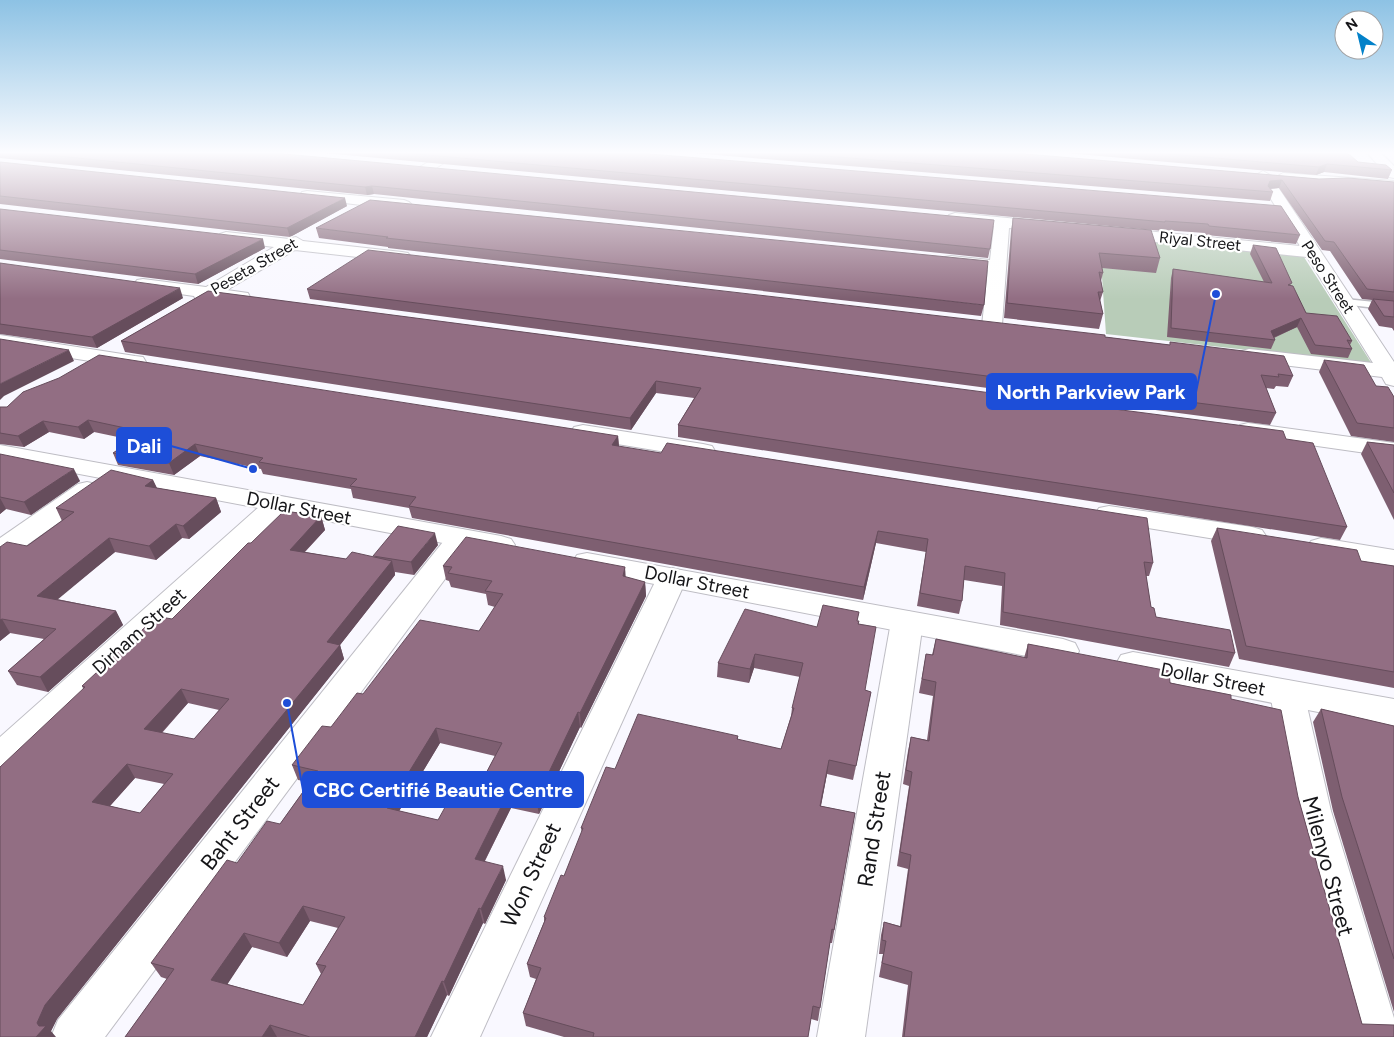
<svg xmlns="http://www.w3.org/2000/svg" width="1394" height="1037" viewBox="0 0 1394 1037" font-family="Figtree,sans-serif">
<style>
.green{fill:#b8ccb8}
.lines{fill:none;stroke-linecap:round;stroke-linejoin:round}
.lane-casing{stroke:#bebdc4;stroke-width:3}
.street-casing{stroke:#bebdc4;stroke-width:2}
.secondary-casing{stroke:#bebdc4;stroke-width:2}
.lane{fill:#fff;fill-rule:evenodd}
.street{fill:#fff;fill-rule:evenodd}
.secondary{fill:#fff;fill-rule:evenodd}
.wall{fill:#7e5f71;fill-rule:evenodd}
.shaded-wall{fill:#664d5c}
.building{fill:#926e83;stroke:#664d5c;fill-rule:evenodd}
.labels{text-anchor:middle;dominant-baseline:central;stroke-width:4.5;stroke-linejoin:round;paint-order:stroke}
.far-street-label{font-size:16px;fill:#151518;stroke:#fff}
.street-label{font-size:19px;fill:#151518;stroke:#fff}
.near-street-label{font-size:22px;fill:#151518;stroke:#fff}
.leader{fill:none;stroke:#1d4ed8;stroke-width:2}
.callout-dot{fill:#1d4ed8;stroke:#fff;stroke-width:2}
.callout{fill:#1d4ed8;stroke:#1d4ed8;stroke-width:2}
.callout-label{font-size:20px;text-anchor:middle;font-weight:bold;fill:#fff}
</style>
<rect width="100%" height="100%" fill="#f9f8ff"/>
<path class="green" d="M1099 234 1302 254 1372 364 1106 334Z"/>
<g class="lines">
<defs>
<path id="lane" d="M1345 299 1394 304V310L1341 304 1340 302 1341 300Z"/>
<g id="street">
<path d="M444 153H460L402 189H392L390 186 392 183Z"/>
<path d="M1263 171 1270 175 1394 362V386L1386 384 1382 377 1249 361 1242 359 1238 355 1242 351 1249 349 1373 363 1307 257 1115 238 1109 236 1107 233 1109 230 1115 228 1300 246 1256 175Z"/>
<path d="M1283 173 1394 181V189L1278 180 1276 177Z"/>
<path d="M307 191 404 200 409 202 412 205 409 208 404 210 302 198 300 195 302 192Z"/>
<path d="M955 213 1049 222 1055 224 1057 227 1055 230 1049 232 1009 228 1002 325 999 329 992 331 985 329 982 325 988 270 945 265 942 261 945 257 951 256 990 260 994 226 949 221 947 218 949 215Z"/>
<path d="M226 232 289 239 296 237 303 241 402 252 408 253 411 257 408 261 402 262 295 250 227 290 248 293 250 297 248 301C236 304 225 298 213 299 207 299 203 302 196 300L194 296 137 288 134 284 137 280 143 279 206 287 274 247 220 240 218 237 220 234Z"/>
<path d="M0 335 135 356 143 357 146 362 143 367 135 368 0 347Z"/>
<path d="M1248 423 1394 443V457L1240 435 1236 430 1240 425Z"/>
<path d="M583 425 703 444 712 446 715 451 712 456 703 458 574 437 571 432 574 427Z"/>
<path d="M87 482 96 484 100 490 96 496 10 557 0 560V538L78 484Z"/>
<path d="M279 496 289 498 292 504 289 510 13 770 0 774V737L269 498Z"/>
<path d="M1109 506 1252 527 1262 530 1266 536 1262 542 1252 545 1099 520 1095 514 1099 508Z"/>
<path d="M461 529 471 532 475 538 471 544 105 1037H51L58 1020 451 532Z"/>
<path d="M1321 538 1394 550V568L1311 553 1307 547 1311 541Z"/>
<path d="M672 568 683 571 687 578 480 1037H431L657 578 661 571Z"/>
<path d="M907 611 918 614 923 622 865 1037H817L891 622 896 614Z"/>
<path d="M1287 680 1299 684 1304 693 1331 811 1394 1018V1037H1352L1291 811 1270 693 1275 684Z"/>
</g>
<g id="secondary">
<path d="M1367 153H1381L1394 166V178L1389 177Z"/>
<path d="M0 445 501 536 511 539 515 545 511 551 501 554 0 459Z"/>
<path d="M587 553 1063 639 1075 643 1079 651 1075 659 1063 663 577 569 572 562 577 555Z"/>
<path d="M1133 652 1394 699V727L1121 673 1116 664 1121 655Z"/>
</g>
</defs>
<use href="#lane" class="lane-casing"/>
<use href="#street" class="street-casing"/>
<use href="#secondary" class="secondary-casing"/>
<use href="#lane" class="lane"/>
<use href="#street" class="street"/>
<use href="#secondary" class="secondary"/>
</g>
<g class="wall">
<path d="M0 153H274L990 249 988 258 374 194 367 195 0 158Z"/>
<path d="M324 153H638L1300 235 1296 244 1206 235 1205 233 1163 230V231Z"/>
<path d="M693 153H1014L1319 179 1394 182V331L1392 328 1379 326 1368 309 1372 300 1362 299 1330 251 1322 250 1279 188 1270 189 1273 192 1270 201Z"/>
<path d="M1066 153H1345L1358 162 1392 170 1388 179 1324 172 1316 175Z"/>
<path d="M0 162 347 206 290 237 0 204Z"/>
<path d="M0 209 265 248 198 284 0 259Z"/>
<path d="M1013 218 1160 258 1156 273 1102 268 1103 273 1101 281 1103 292 1100 301 1103 314 1099 329 1004 318 1011 231Z"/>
<path d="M316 228 984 305 981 316 388 248V247L319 238Z"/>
<path d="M1253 245 1291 285 1306 313 1352 341 1350 345 1352 349 1348 358 1311 354 1297 327 1274 338 1275 340 1271 349 1167 337 1171 278 1173 269 1264 282 1250 254Z"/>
<path d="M0 263 183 298 97 348 0 334Z"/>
<path d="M307 289 1105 337 1170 345V342L1293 376 1288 387 1276 386 1274 389 1266 388 1276 413 1270 425 310 299Z"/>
<path d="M208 291 1286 439 1347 527 1340 540 678 437V425L694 398 656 393 631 430 125 352 121 341Z"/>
<path d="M1324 360 1376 386 1394 397V442L1351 436 1319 372Z"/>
<path d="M0 407 618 436 619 447 1153 563 1149 576H1146L1151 607 1156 617 1235 653 1229 667 1000 625 1002 586 964 580 962 601 959 614 917 606 926 552 876 543 863 600 412 518 409 508 353 498 351 489 263 474 261 469 200 456 174 475 118 465 113 453 132 440 94 432 84 439 49 432 24 447 0 444Z"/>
<path d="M1367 442 1394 445V520L1361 454Z"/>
<path d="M0 454 80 481 31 515 6 509 0 514Z"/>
<path d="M153 480 157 488 216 498 221 512 189 539 182 538 156 560 115 552 57 599 116 611 123 625 48 692 17 685 8 671 44 639 10 633 0 641V547L27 546 62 521 56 508Z"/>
<path d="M321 516 325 530 305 552 346 559 373 557 438 545 414 575 395 572V575L340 645 344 659 57 1019 51 1031 0 1037 83 688 82 686 172 619 251 543ZM188 703 219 710 194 739 162 733ZM135 778 164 784 140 813 110 806Z"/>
<path d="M1217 528 1361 561 1394 566V688L1239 659 1211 541Z"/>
<path d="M443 566 625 567V577L645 582 646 596 581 728 580 727 539 814 511 808 485 861 506 880 485 924 483 923 449 996 447 995 427 1037H125L167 979 161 977 151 963 237 863 280 824 310 782 298 780 292 765 331 727 363 694 479 631 495 607 488 605 486 594 451 587 449 581 446 580ZM440 743 495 756 474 796 438 820 399 811ZM310 921 338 928 316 964 321 974 303 1005 227 984 252 947 287 957Z"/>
<path d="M859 612 857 621 859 624 865 690 871 692 853 780 827 774 821 806 855 813 832 943H830L818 1021 811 1019 808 1037H564L526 1026 523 1013 536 979 530 977 527 964 544 922V917L564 876 582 833 581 828 615 769 738 736V740L781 749 791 716 792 708 800 677 754 668 749 683 717 677 718 663Z"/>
<path d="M936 639 1024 658 1028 644 1231 699 1298 797 1362 1024 1394 1037H902L908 985 879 977 883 954H879L881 935 884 922 900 926 908 869 897 866 909 786 903 784 908 751 911 737 927 740 933 696 919 693 926 654 932 655Z"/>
<path d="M1321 709 1394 726V1012L1333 811 1313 722Z"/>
</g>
<g class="shaded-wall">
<path d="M1327 164 1324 172 1316 175 1319 167Z"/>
<path d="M1282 180 1279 188 1267 189 1265 194 1270 181Z"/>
<path d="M372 186 374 194 367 195 365 187Z"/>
<path d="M345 198 347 206 290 237 287 228Z"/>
<path d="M263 239 265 248 198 284 195 274Z"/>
<path d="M180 288 183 298 97 348 92 337Z"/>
<path d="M1301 318 1297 327 1270 339 1271 331Z"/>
<path d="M69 350 74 361 4 396 0 400V384Z"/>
<path d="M656 381V393L631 430 630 418Z"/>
<path d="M88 420 94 432 84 439 78 427Z"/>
<path d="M43 421 49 432 24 447 18 436Z"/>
<path d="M618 436 619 447 612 445Z"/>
<path d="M195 444 200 456 174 475 169 463Z"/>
<path d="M74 469 80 481 31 515 24 502Z"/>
<path d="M153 480 159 493 145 486Z"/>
<path d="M0 498 6 509 0 514Z"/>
<path d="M216 498 221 512 189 539 183 526Z"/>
<path d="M321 516 325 530 294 563 290 550Z"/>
<path d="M176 524 182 538 156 560 149 546Z"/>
<path d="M878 531 876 543 863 600 864 587Z"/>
<path d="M435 533 438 545 414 575 411 562Z"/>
<path d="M109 538 115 552 45 610 37 596Z"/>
<path d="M392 561 395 575 340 645 344 659 57 1019 51 1031 56 1037H36L37 1023 45 1005 327 642Z"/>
<path d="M625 567 626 581 623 576Z"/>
<path d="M645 582 646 596 581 728 580 713Z"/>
<path d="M116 611 123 625 48 692 40 677Z"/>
<path d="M2 619 10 633 0 641V620Z"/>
<path d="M755 654 754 668 749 683 750 669Z"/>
<path d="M181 689 188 703 152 743 144 729Z"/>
<path d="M871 692 868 705 853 780 856 766Z"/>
<path d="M578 712 580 727 539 814 536 799Z"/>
<path d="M436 728 440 743 392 823 387 808Z"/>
<path d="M829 760 827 774 818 820 820 806Z"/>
<path d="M127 764 135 778 101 816 92 802Z"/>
<path d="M508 793 511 808 478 874 475 859Z"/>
<path d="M503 866 506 880 485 924 481 909Z"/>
<path d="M303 906 310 921 287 957 279 943Z"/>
<path d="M479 908 483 923 449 996 444 982Z"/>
<path d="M244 933 252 947 221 994 211 980Z"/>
<path d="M442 981 447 995 427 1037H415Z"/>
<path d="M270 1025 277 1037H262Z"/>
</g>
<g class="building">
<path d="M28 153H274L994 220 990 249 372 186 365 187Z"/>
<path d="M406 153H638L1281 206 1300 235 1209 226 1208 224 1165 221V222Z"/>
<path d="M788 153H1014L1319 179 1348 178 1394 182V292L1367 289 1334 242 1325 241 1282 180 1270 181 1268 186 1273 192Z"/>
<path d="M1158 153H1345L1350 155 1358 162 1386 165 1392 170 1327 164 1319 167Z"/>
<path d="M0 162 345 198 287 228 0 196Z"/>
<path d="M370 200 988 261 984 305 386 238 388 237 316 228Z"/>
<path d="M0 209 263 239 195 274 0 250Z"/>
<path d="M1013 218 1151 230 1160 258 1099 253 1103 273 1099 272 1103 292H1098L1103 314 1007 303Z"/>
<path d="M1253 245 1276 248 1292 283 1288 285 1293 286 1306 313 1337 316 1352 341 1347 340 1352 349 1315 345 1301 318 1271 331 1275 340 1171 328 1173 269 1272 283Z"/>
<path d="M368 250 1105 335V337L1170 345V342L1284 356 1293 376 1278 374 1279 377 1261 375 1276 413 307 289Z"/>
<path d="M0 263 180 288 92 337 0 324Z"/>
<path d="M208 291 1283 431 1286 439 1313 443 1347 527 678 425 701 388 656 381 630 418 121 341Z"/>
<path d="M1373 299 1394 301V317L1384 316Z"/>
<path d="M0 339 69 350 0 384Z"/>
<path d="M99 355 618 436 612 445 661 453 667 443 1147 518 1153 563 1144 562 1151 607 1154 608 1156 617 1230 630 1235 653 1003 612 1005 573 965 566 962 601 920 593 928 539 878 531 864 587 409 506 416 497 350 486 357 479 259 462 263 458 195 444 169 463 113 453 144 432 88 420 78 427 43 421 18 436 0 433V407H7L23 392 59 378Z"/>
<path d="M1324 360 1364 365 1376 386 1388 387 1394 397V428L1357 423Z"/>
<path d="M1367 442 1394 445V493Z"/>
<path d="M0 454 74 469 24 502 0 497Z"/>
<path d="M111 470 153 480 145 486 216 498 183 526 176 524 149 546 109 538 37 596 116 611 40 677 8 671 56 629 2 619 0 620V547L7 542 27 546 74 512 56 508Z"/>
<path d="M284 511 321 516 290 550 346 559 352 552 392 561 327 642 340 645 45 1005 37 1023 39 1026H46L36 1037H0V767L85 687 82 686 155 618 161 617 172 619 248 543H251ZM181 689 229 699 194 739 144 729ZM127 764 173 774 140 813 92 802Z"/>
<path d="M398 526 435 533 411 562 373 556Z"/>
<path d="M1217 528 1357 550 1361 561 1394 566V672L1246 646Z"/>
<path d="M466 537 625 567 623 576 645 582 580 713 578 712 536 799 508 793 475 859 503 866 481 909 479 908 444 982 442 981 415 1037H310L270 1025 262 1037H125L174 969 151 963 227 860 237 863 267 821 280 824 318 771 292 765 322 726 331 727 357 693 363 694 420 620 479 631 503 594 485 591 492 581 448 573 452 567 443 566ZM436 728 502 743 474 796 454 791 438 820 387 808ZM303 906 345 917 316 964 326 966 303 1005 211 980 244 933 279 943Z"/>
<path d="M823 605 859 612 857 621H859L858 624 876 627 865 690 871 692 856 766 829 760 820 806 855 813 834 930 832 929 820 1008 813 1006 808 1037H593L594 1033 523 1013 541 968 527 964 546 918 544 917 561 875 564 876 583 828H581L606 767 615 769 638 714 738 736 737 739 781 749 794 708H792L803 663 755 654 750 669 718 663 745 609 817 627Z"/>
<path d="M936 639 1027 658 1028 644 1169 671 1170 683 1231 695V699L1281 710 1298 797 1362 1024 1394 1025V1037H904L912 972 882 963 886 941 882 940 884 922 901 927 911 855 900 852 912 772 906 770 911 737 929 741 936 682 922 679 926 654 933 655Z"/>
<path d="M1321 709 1394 726V959L1342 797Z"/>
</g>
<linearGradient id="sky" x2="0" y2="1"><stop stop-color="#8dc2e4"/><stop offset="0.51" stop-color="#fcfcff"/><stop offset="1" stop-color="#fcfcff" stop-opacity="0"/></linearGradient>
<rect width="1394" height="299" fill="url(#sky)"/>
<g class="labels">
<g class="far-street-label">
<text transform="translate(1200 241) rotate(6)">Riyal Street</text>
<text transform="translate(254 266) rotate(-30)">Peseta Street</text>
<text transform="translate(1328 277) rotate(57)">Peso Street</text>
</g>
<g class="street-label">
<text transform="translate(299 508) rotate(11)">Dollar Street</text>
<text transform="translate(697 582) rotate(11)">Dollar Street</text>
<text transform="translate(139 631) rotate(-42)">Dirham Street</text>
<text transform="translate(1213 679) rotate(11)">Dollar Street</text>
</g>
<g class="near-street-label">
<text transform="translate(240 823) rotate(-52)">Baht Street</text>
<text transform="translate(874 829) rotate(-81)">Rand Street</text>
<text transform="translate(1328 866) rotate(75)">Milenyo Street</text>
<text transform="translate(531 875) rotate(-65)">Won Street</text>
</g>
</g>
<path class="leader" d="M1216 294L1196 392M253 469L171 446M287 703L303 790"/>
<g class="callout-dot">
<circle cx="1216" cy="294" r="5"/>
<circle cx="253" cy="469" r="5"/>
<circle cx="287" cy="703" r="5"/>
</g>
<g class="callout">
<rect x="987" y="374" width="209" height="35" rx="5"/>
<rect x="117" y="428" width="54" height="35" rx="5"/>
<rect x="303" y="772" width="280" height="35" rx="5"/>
</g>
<g class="callout-label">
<text x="1091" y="399">North Parkview Park</text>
<text x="144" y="453">Dali</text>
<text x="443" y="797">CBC Certifié Beautie Centre</text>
</g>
<g transform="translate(1359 35) rotate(325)"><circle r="24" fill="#ffffff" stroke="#a1a1a3"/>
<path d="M0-4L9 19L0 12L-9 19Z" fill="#0281c9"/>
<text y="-8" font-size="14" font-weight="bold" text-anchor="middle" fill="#151518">N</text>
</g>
</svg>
